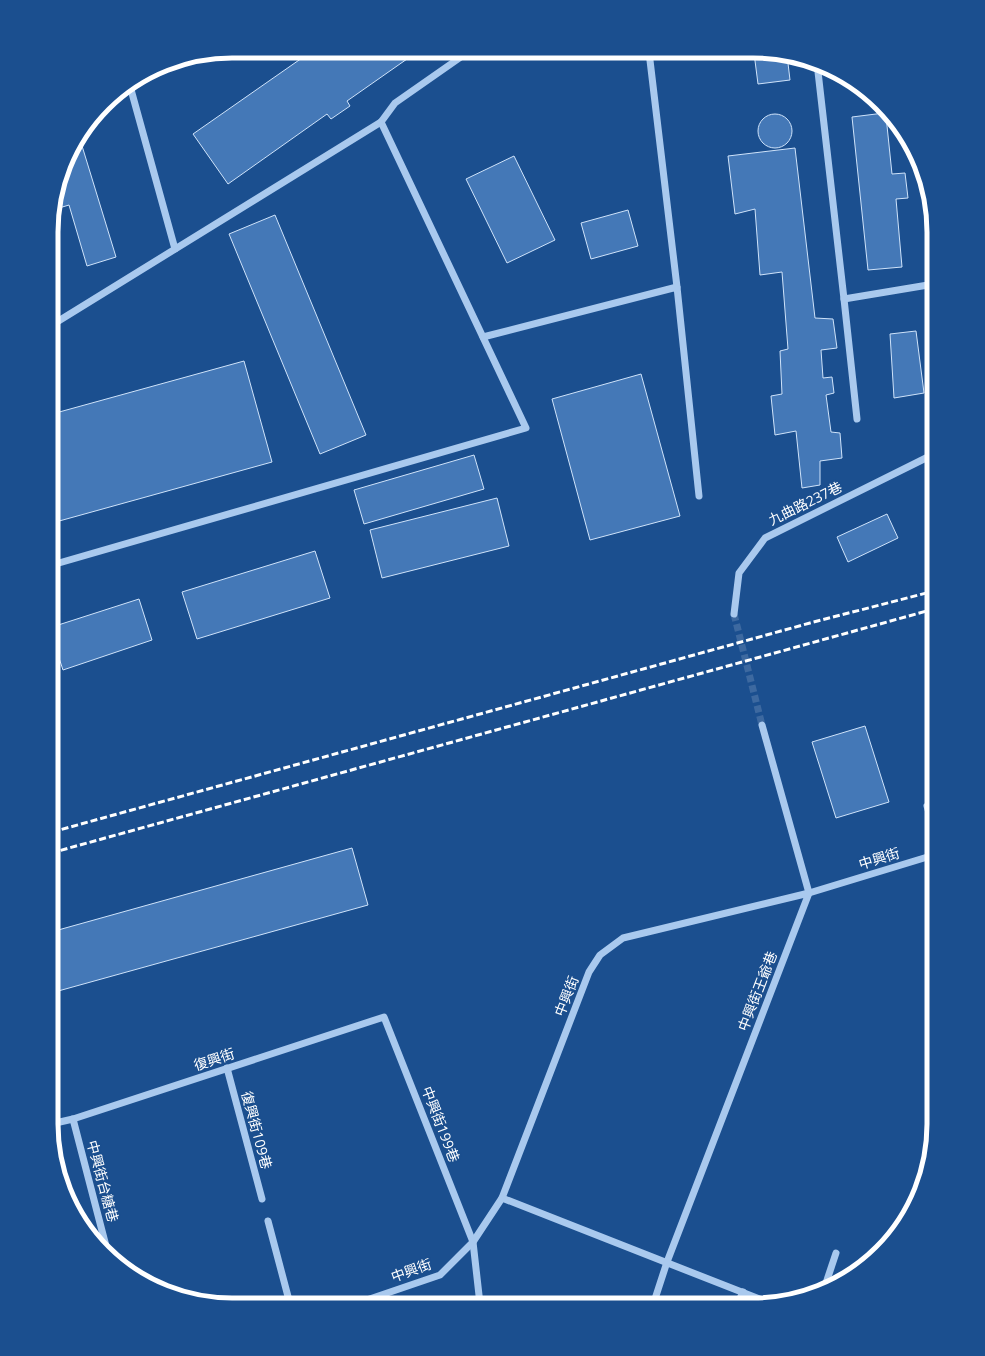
<svg xmlns="http://www.w3.org/2000/svg" width="985" height="1356" viewBox="0 0 985 1356" font-family="'Open Sans','Noto Sans TC',sans-serif">
<style>
.building{fill:#4478b7;stroke:#cfe3fa}
.lines{fill:none;stroke-linecap:round;stroke-linejoin:round}
.minor-tunnel{stroke:#3d69a0;stroke-width:7;stroke-dasharray:7 3.5;stroke-linecap:butt}
.minor{stroke:#a9c9ee;stroke-width:7}
.rail{stroke:#fff;stroke-width:3;stroke-dasharray:7 3;stroke-linecap:butt}
.labels{text-anchor:middle;dominant-baseline:central;stroke-width:3.5;stroke-linejoin:round;paint-order:stroke}
.street-label{font-size:14px;fill:#fff;stroke:#1b4f8f}
.rim{fill:none;stroke:#fff;stroke-width:5}
</style>
<rect width="100%" height="100%" fill="#1b4f8f"/>
<g class="building">
<path d="M312 51 417 52 347 101 350 106 331 119 327 114 228 184 193 134Z"/>
<path d="M754 53H777L787 55 790 80 758 84Z"/>
<path d="M884 113 886 116 892 174 905 173 908 198 896 199 902 267 868 270 852 117Z"/>
<circle cx="775" cy="131" r="17"/>
<path d="M79 136 116 257 87 266 69 205 59 208 56 198 75 142Z"/>
<path d="M795 148 815 318 833 319 837 348 821 350 823 378 832 377 834 393 826 395 831 432 840 433 842 458 820 461V485L802 488 796 431 775 435 771 396 782 394 780 351 788 349 782 272 760 275 755 209 735 214 728 156Z"/>
<path d="M514 156 555 240 507 263 466 179Z"/>
<path d="M628 210 638 246 591 259 581 223Z"/>
<path d="M275 215 366 435 320 454 229 234Z"/>
<path d="M916 331 924 393 894 398 890 334Z"/>
<path d="M244 361 272 462 52 523V414Z"/>
<path d="M641 374 680 516 590 540 552 399Z"/>
<path d="M474 455 484 489 364 524 354 490Z"/>
<path d="M497 498 509 546 382 578 370 530Z"/>
<path d="M887 514 898 538 848 562 837 537Z"/>
<path d="M315 551 330 598 197 639 182 592Z"/>
<path d="M139 599 152 640 63 670 52 637V627Z"/>
<path d="M865 726 889 802 836 818 812 742Z"/>
<path d="M352 848 368 905 51 993V932Z"/>
</g>
<g class="lines">
<path class="minor-tunnel" d="M734 614 762 725"/>
<g class="minor">
<path d="M649 52 677 287"/>
<path d="M817 63 844 299 934 284"/>
<path d="M130 86 175 249"/>
<path d="M844 299 857 419"/>
<path d="M52 325 381 122 395 103 468 52"/>
<path d="M483 337 677 287 699 496"/>
<path d="M52 565 526 428 381 122"/>
<path d="M734 614 739 573 765 538 934 454"/>
<path d="M927 806 934 829"/>
<path d="M227 1068 262 1199"/>
<path d="M73 1119 107 1250"/>
<path d="M51 1124 73 1119 384 1017 473 1242 480 1304"/>
<path d="M502 1198 767 1302"/>
<path d="M268 1221 290 1304"/>
<path d="M824 1289 836 1253"/>
<path d="M355 1304 440 1275 473 1242 502 1198 589 972 600 955 623 938 809 893 934 855"/>
<path d="M653 1305 667 1262 809 893 762 725"/>
<path d="M737 1305 743 1292"/>
</g>
<g class="rail">
<path d="M52 832 810 623 934 591"/>
<path d="M51 853 934 609"/>
</g>
</g>
<g class="labels">
<g class="street-label">
<text transform="translate(805 503) rotate(-26)">九曲路237巷</text>
<text transform="translate(879 858) rotate(-17)">中興街</text>
<text transform="translate(757 991) rotate(-69)">中興街王爺巷</text>
<text transform="translate(566 996) rotate(-69)">中興街</text>
<text transform="translate(214 1059) rotate(-18)">復興街</text>
<text transform="translate(441 1124) rotate(69)">中興街199巷</text>
<text transform="translate(257 1130) rotate(75)">復興街109巷</text>
<text transform="translate(103 1181) rotate(75)">中興街台糖巷</text>
<text transform="translate(411 1270) rotate(-20)">中興街</text>
</g>
</g>
<path d="M0 0H985V1356H0ZM232 58H753A174 174 0 0 1 927 232V1124A174 174 0 0 1 753 1298H232A174 174 0 0 1 58 1124V232A174 174 0 0 1 232 58Z" fill="#1b4f8f" fill-rule="evenodd"/>
<path class="rim" d="M232 58H753A174 174 0 0 1 927 232V1124A174 174 0 0 1 753 1298H232A174 174 0 0 1 58 1124V232A174 174 0 0 1 232 58Z"/>
</svg>
